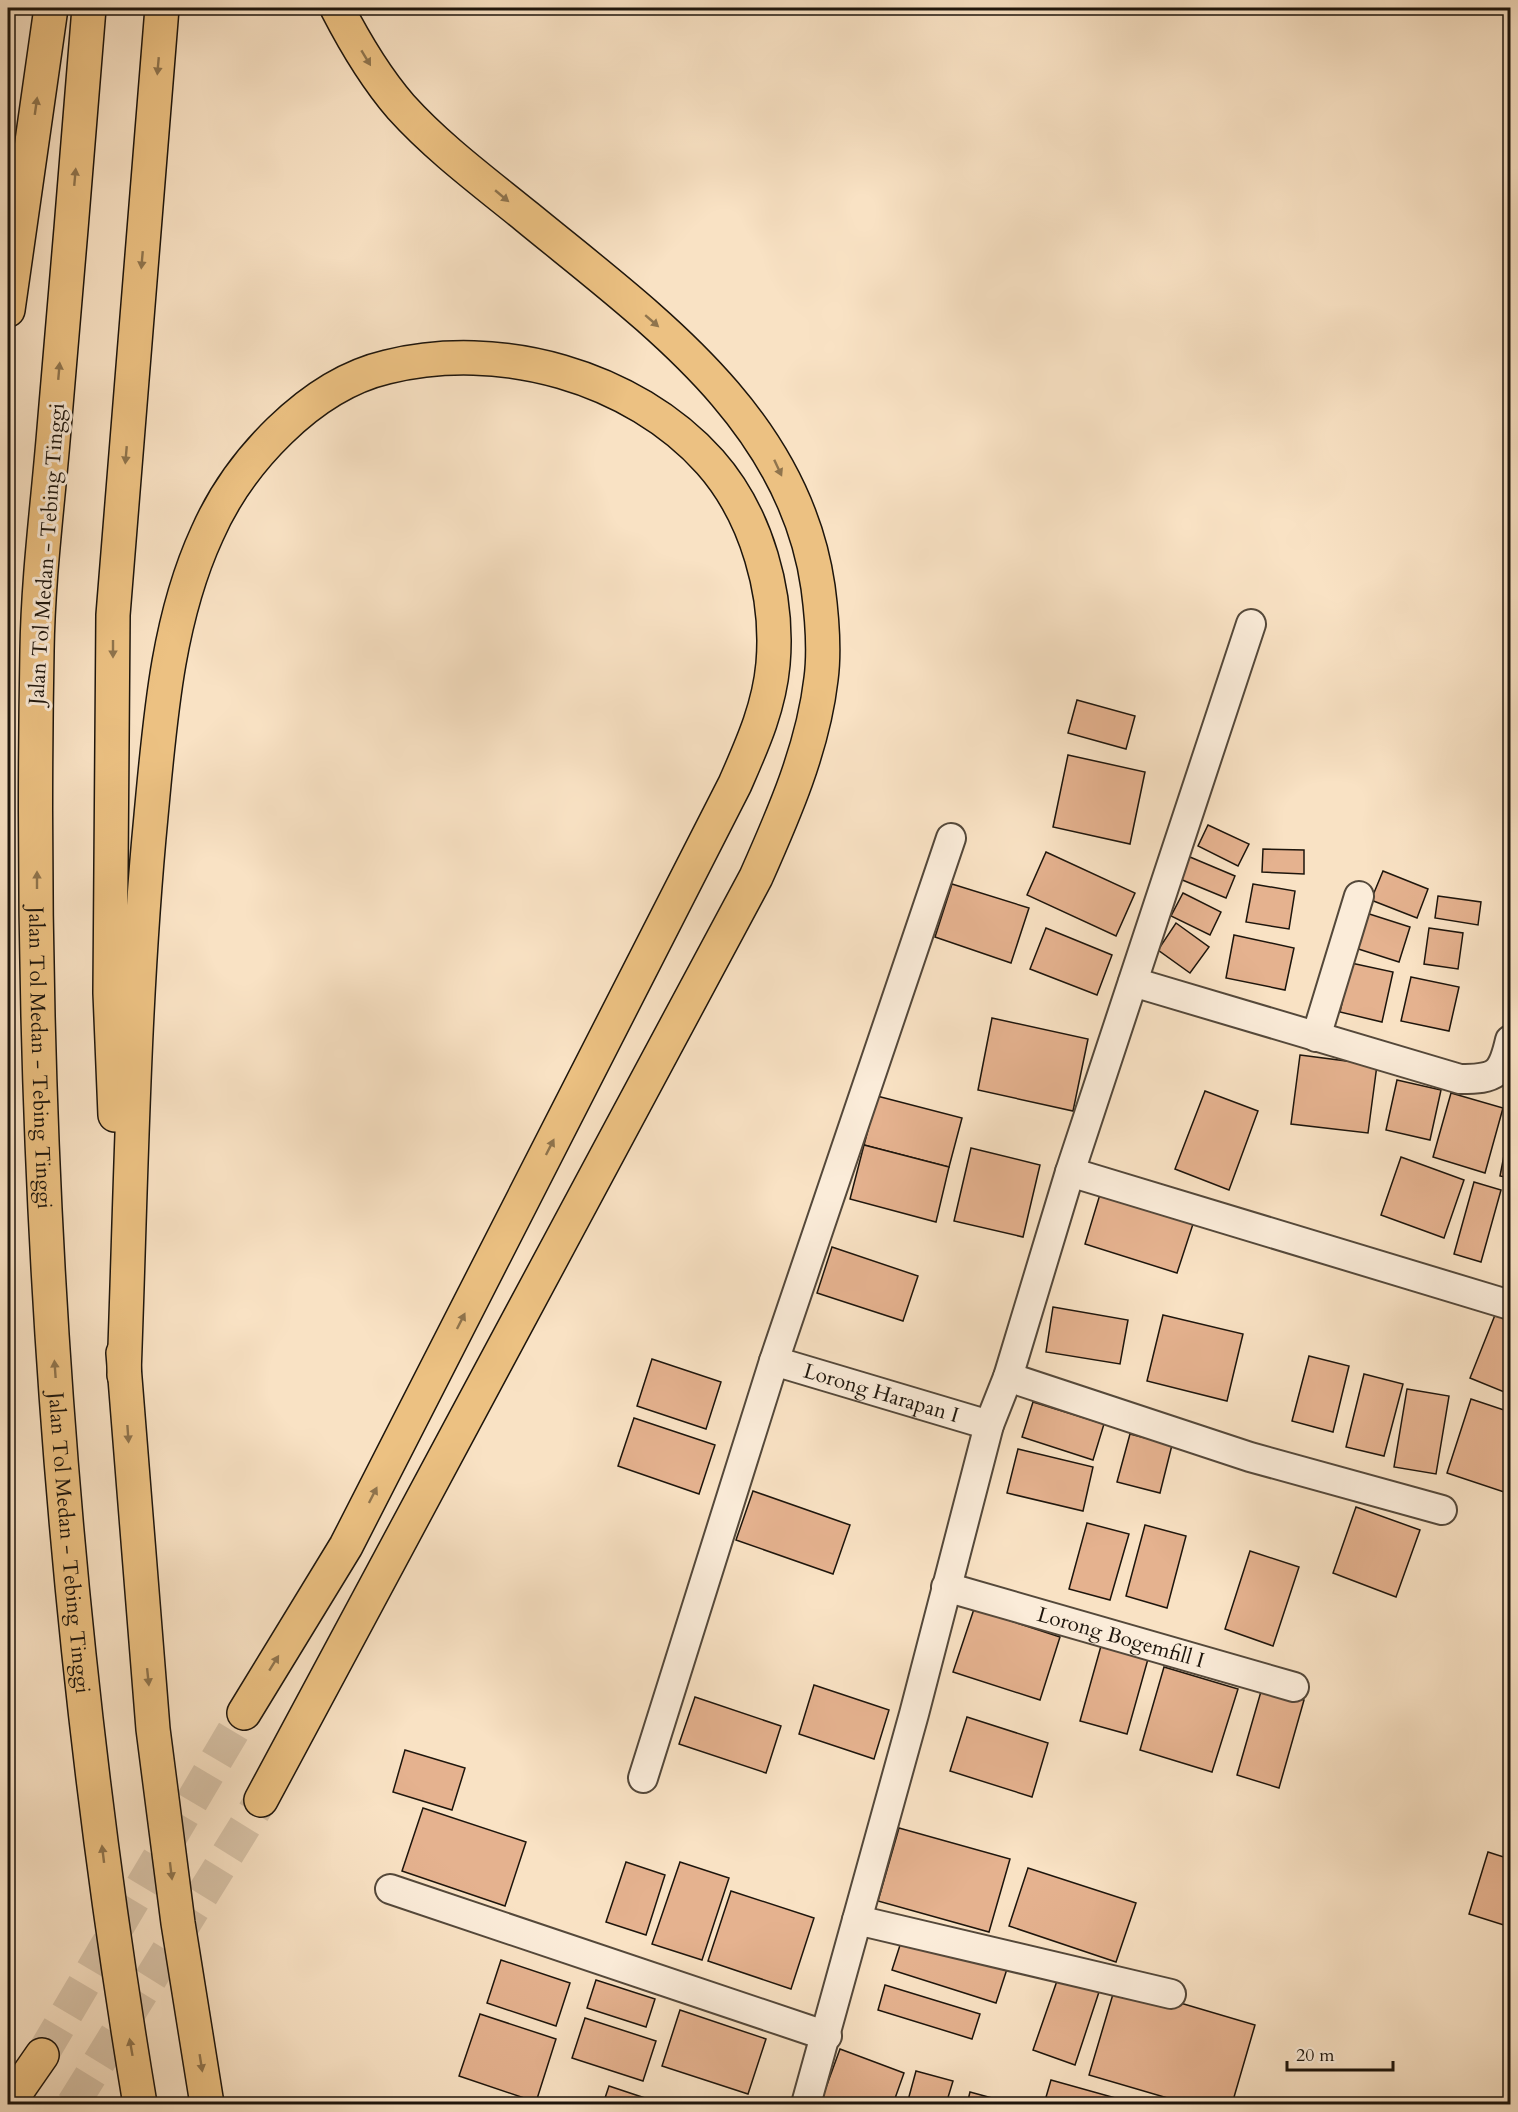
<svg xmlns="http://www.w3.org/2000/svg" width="1518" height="2112" viewBox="0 0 1518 2112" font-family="Cardo,serif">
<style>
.building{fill:#e5b28f;stroke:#1d150c;stroke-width:1.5}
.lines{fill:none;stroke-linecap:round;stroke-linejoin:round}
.highway-tunnel{stroke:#d8c3a8;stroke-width:33;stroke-dasharray:33 16;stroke-linecap:butt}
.street-casing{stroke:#54483a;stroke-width:32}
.highway-casing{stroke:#1d150c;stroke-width:36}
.street{stroke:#fbecd9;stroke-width:28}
.highway{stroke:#ecc182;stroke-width:33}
.oneway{fill:#8f744d}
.labels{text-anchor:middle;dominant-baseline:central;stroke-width:6;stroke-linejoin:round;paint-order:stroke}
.street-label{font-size:21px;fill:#1d150c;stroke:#fbecd9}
</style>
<rect width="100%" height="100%" fill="#f9e2c4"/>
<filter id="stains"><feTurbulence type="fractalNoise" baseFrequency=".00333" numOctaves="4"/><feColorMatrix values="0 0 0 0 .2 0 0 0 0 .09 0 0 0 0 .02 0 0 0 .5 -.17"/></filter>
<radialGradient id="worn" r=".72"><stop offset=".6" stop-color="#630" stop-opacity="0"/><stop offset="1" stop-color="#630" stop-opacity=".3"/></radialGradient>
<g class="building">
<path d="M1077 700 1135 716 1126 749 1068 733Z"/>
<path d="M1068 755 1145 772 1130 844 1053 827Z"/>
<path d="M1208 825 1249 844 1238 866 1198 846Z"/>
<path d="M1263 849 1304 850V874L1262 872Z"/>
<path d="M1046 852 1135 893 1116 936 1027 895Z"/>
<path d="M1190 857 1235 876 1226 898 1180 879Z"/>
<path d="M1383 871 1428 889 1417 918 1371 900Z"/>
<path d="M952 884 1029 908 1011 963 935 937Z"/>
<path d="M1253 884 1295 891 1289 929 1246 922Z"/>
<path d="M1183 893 1221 912 1210 935 1171 916Z"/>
<path d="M1438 896 1481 902 1478 925 1435 918Z"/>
<path d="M1360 911 1410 927 1399 962 1349 946Z"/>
<path d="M1176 923 1209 947 1190 973 1158 950Z"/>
<path d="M1046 928 1112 955 1097 995 1030 969Z"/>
<path d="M1429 928 1463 933 1458 969 1424 964Z"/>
<path d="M1234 935 1294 948 1285 990 1226 978Z"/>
<path d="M1351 963 1393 972 1382 1022 1340 1012Z"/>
<path d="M1411 977 1459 987 1449 1031 1401 1021Z"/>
<path d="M992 1018 1088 1039 1073 1111 978 1090Z"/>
<path d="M1300 1055 1377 1065 1368 1133 1291 1124Z"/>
<path d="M1397 1080 1441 1090 1430 1140 1386 1130Z"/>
<path d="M1205 1091 1258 1111 1229 1190 1175 1169Z"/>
<path d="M1451 1093 1503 1108 1485 1173 1433 1157Z"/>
<path d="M877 1096 962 1118 949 1167 864 1145Z"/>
<path d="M1510 1125V1178L1500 1176Z"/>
<path d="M864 1145 949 1167 936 1222 850 1199Z"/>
<path d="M971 1148 1040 1165 1023 1237 954 1221Z"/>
<path d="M1401 1157 1464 1180 1444 1238 1381 1215Z"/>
<path d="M1474 1182 1501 1190 1481 1262 1454 1254Z"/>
<path d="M1101 1191 1194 1221 1177 1273 1085 1244Z"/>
<path d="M832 1247 918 1276 903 1321 817 1293Z"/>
<path d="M1053 1307 1128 1320 1120 1364 1046 1352Z"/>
<path d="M1497 1310 1510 1315 1509 1394 1470 1378Z"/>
<path d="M1163 1315 1243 1334 1227 1401 1147 1381Z"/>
<path d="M1309 1356 1349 1366 1333 1432 1292 1421Z"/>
<path d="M652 1359 721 1382 706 1429 637 1406Z"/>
<path d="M1364 1374 1403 1384 1384 1456 1346 1447Z"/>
<path d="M1407 1389 1449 1396 1436 1474 1394 1467Z"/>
<path d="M1471 1399 1510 1412V1494L1447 1473Z"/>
<path d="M1033 1402 1104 1424 1093 1460 1022 1437Z"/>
<path d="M634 1418 715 1445 699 1494 618 1466Z"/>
<path d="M1130 1434 1172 1445 1160 1493 1117 1482Z"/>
<path d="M1018 1449 1093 1467 1083 1511 1007 1493Z"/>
<path d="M753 1491 850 1525 833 1574 736 1540Z"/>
<path d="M1356 1507 1420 1530 1396 1597 1333 1573Z"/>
<path d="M1087 1523 1129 1534 1110 1600 1069 1589Z"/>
<path d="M1145 1525 1186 1536 1167 1608 1126 1596Z"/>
<path d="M1250 1551 1299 1567 1273 1646 1225 1629Z"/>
<path d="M974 1609 1060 1637 1040 1700 953 1672Z"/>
<path d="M1101 1646 1148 1659 1127 1734 1080 1721Z"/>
<path d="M1164 1667 1238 1689 1212 1772 1140 1750Z"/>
<path d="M814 1685 889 1710 874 1759 799 1734Z"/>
<path d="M1262 1688 1304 1700 1279 1788 1237 1775Z"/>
<path d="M695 1697 781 1726 766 1773 679 1744Z"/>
<path d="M967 1717 1048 1743 1032 1797 950 1771Z"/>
<path d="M405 1750 465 1768 452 1810 393 1792Z"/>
<path d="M423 1808 526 1842 505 1906 402 1871Z"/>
<path d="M899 1828 1010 1859 989 1932 878 1901Z"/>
<path d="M1488 1852 1510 1859V1927L1469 1914Z"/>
<path d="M626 1862 665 1875 646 1935 606 1922Z"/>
<path d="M680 1862 729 1878 702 1960 652 1944Z"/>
<path d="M1028 1868 1136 1903 1116 1962 1009 1926Z"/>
<path d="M731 1891 814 1918 791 1989 708 1961Z"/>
<path d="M903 1936 1007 1969 996 2003 892 1970Z"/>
<path d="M501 1960 570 1983 556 2026 487 2003Z"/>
<path d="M1058 1978 1099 1992 1075 2065 1033 2050Z"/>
<path d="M596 1980 655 1999 646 2027 587 2008Z"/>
<path d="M1116 1984 1255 2025 1232 2104H1188L1089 2075Z"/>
<path d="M885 1985 980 2014 972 2039 878 2010Z"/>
<path d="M680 2010 766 2039 748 2094 662 2066Z"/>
<path d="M480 2014 556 2039 536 2102 459 2076Z"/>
<path d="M585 2018 656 2041 643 2081 572 2058Z"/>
<path d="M840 2049 904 2073 893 2104H820Z"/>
<path d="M916 2071 953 2081 946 2104H907Z"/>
<path d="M1051 2080 1119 2099 1117 2104H1044Z"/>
<path d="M609 2086 663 2104H603Z"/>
<path d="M970 2092 1014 2104H967Z"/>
</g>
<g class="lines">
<g class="highway-tunnel">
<path d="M42 2055 244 1713"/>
<path d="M73 2104 261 1800"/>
</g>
<defs>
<g id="street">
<path d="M1133 982 1460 1079C1496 1079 1502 1075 1510 1040"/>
<path d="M1316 1037 1359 896"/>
<path d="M1070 1172 1510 1305"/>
<path id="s1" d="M774 1361 989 1425"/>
<path d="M1008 1377 1250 1457 1442 1510"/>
<path id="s2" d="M946 1587 1294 1687"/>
<path d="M643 1778 774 1361 951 838"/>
<path d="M390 1889 827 2036"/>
<path d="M857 1920 1171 1994"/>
<path d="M806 2104 914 1714 989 1425 1008 1377 1070 1172 1251 624"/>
</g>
<g id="highway">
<path id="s3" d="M89 8C78 148 66 289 54 429 48 503 38 577 37 651 28 1136 60 1625 140 2104"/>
<path d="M8 310 51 8"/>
<path d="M115 1115 110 993 113 615 162 8"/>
<path d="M123 1353 153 1729 178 1923 207 2104"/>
<path d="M124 1375C131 1189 133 1002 151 816 160 721 167 621 207 534 238 463 310 385 387 367 499 339 633 376 710 462 757 515 779 595 773 664 769 708 752 745 735 784L346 1546 244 1713"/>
<path d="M261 1800 756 877C784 814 813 748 821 679 825 649 822 617 818 587 794 418 650 318 527 217 484 182 438 148 401 107 375 77 355 43 337 8"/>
<path d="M8 2104 42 2055"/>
</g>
</defs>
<use href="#street" class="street-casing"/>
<use href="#highway" class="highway-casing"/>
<use href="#street" class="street"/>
<use href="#highway" class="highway"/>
</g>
<defs><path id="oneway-solid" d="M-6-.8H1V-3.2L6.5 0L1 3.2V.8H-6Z" transform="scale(1.5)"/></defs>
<g class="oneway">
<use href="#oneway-solid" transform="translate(366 58) rotate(59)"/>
<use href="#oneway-solid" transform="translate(158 66) rotate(95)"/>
<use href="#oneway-solid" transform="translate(36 106) rotate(-82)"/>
<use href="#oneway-solid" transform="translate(75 177) rotate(-85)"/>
<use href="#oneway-solid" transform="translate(502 196) rotate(40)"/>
<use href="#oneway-solid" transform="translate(142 260) rotate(95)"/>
<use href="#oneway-solid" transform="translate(652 321) rotate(41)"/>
<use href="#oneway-solid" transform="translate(59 371) rotate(-85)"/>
<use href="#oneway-solid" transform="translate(126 455) rotate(95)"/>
<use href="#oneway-solid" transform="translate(778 468) rotate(65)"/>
<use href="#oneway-solid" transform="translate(113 649) rotate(90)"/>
<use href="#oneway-solid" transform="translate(37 880) rotate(-90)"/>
<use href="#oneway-solid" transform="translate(550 1147) rotate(-63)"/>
<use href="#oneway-solid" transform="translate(461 1321) rotate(-63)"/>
<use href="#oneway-solid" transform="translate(55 1369) rotate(-94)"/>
<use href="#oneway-solid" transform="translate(128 1434) rotate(86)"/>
<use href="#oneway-solid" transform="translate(373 1495) rotate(-63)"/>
<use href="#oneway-solid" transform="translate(274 1663) rotate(-58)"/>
<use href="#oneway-solid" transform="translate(148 1677) rotate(84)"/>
<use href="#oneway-solid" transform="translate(103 1854) rotate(-97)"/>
<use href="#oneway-solid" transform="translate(171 1871) rotate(83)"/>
<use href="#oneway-solid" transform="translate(131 2047) rotate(-100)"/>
<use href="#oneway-solid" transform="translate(201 2063) rotate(81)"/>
</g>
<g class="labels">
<g class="street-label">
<text transform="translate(47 554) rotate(-86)">Jalan Tol Medan - Tebing Tinggi</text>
<text stroke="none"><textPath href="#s3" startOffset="1052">Jalan Tol Medan - Tebing Tinggi</textPath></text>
<text stroke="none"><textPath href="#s1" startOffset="112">Lorong Harapan I</textPath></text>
<text stroke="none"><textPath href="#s3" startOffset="1538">Jalan Tol Medan - Tebing Tinggi</textPath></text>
<text stroke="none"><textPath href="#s2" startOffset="182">Lorong Bogemfill I</textPath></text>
</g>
</g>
<rect width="1518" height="2112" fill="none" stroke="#f9e2c4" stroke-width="30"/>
<rect x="9" y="9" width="1500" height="2094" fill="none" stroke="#1d150c" stroke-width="3"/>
<rect x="15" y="15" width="1488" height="2082" fill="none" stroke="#1d150c" stroke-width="1.5"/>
<path d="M1287 2061v9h106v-9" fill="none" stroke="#1d150c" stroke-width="3"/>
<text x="1296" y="2061" font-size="18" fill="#1d150c" stroke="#fbecd9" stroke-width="4.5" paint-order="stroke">20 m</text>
<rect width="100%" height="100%" filter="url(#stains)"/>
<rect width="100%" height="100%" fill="url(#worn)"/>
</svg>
